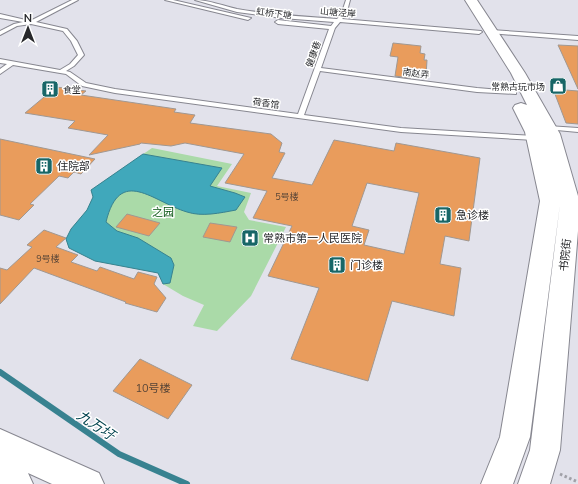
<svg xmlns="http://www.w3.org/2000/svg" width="578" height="484" viewBox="0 0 578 484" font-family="Mulish,'Noto Sans SC',sans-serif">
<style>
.green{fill:#aadaa8}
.water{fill:#40a8bb;stroke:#388290}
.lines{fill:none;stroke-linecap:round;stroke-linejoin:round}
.stream{stroke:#388290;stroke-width:6}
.building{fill:#e99c5c;stroke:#a09892;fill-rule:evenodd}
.lane-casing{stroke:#878790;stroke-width:2}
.secondary-casing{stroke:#878790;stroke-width:2}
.primary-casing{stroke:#878790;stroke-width:2}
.path{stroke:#a1a1a8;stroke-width:3;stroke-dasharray:2.5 2.5;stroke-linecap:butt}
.lane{fill:#fff;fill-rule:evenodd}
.secondary{fill:#fff;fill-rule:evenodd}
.primary{fill:#fff;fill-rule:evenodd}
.labels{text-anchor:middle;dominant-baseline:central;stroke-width:3;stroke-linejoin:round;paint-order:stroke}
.far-street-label{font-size:9px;fill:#27282b;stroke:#fff}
.far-poi-label{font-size:9px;fill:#27282b;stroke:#fff;text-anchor:end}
.number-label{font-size:9px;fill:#584537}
.poi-label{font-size:11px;fill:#27282b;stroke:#fff;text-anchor:start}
.park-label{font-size:11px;fill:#00500b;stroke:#fff}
.street-label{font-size:11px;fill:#27282b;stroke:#fff}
.near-number-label{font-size:11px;fill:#584537}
.near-water-label{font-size:14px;font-style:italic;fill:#02434e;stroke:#fff}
</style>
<rect width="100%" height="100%" fill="#e2e2eb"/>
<path class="green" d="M152 148 232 164 217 186 251 193 244 212 249 220 286 227 251 296 217 331 193 326 204 305 183 296 163 284 158 273 95 261 69 248 66 239 71 229 87 210 93 197 91 190Z"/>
<path class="water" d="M143 154 222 168 210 186 235 193 245 197 236 210C220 213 202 217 187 212 153 202 120 165 106 222L117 231 138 238 171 258 174 265 170 283 163 284 158 273 95 261 69 248 66 239 71 229 87 210 93 197 91 190Z"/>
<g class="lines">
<path class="stream" d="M0 372 119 454 187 484"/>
</g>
<g class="building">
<path d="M393 43 421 46 420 53 425 54 424 60H427L426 76 411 75V78L395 76 398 57 390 56Z"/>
<path d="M558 45 578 46V89Z"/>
<path d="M56 87 86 91 81 95 176 109 174 112 195 115 190 123 271 134 282 143 279 152 285 153 272 178 312 185 334 140 394 151 396 143 480 158 469 241 445 236 440 264 461 268 454 316 392 301 368 381 291 359 319 288 268 276 292 226 253 218 267 191 225 183 244 154 185 143 171 146 141 143 140 144 89 155 108 135 68 128 75 121 25 113ZM367 183 419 193 404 254 364 245 369 230 352 226Z"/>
<path d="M553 89 578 91V124L566 123Z"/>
<path d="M0 139 95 159 81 174 74 172 68 178 59 176 30 204 34 205 19 220 0 215Z"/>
<path d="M127 214 160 223 149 236 116 227Z"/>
<path d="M210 223 237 227 230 242 203 237Z"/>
<path d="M44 230 66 238 56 247 78 255 71 262 97 271 100 267 134 279 138 272 157 277 154 284 166 298 157 312 125 303 126 302 34 268 0 304V268L7 270 32 247 27 245Z"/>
<path d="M140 359 192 385 168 419 113 391Z"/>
</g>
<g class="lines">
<defs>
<g id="lane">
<path d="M72 0H78L36 22 67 29 77 41 84 55 74 66 66 71 70 72 86 83 115 89 298 114 329 29 278 24 275 22 278 20 331 26 334 22 282 18 237 12 195 0C209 0 223 6 237 9 270 15 304 16 337 19L341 15 346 0H350L346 15 342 19 481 31 482 32 479 34 340 22 335 28 321 68 477 88 514 91 516 92V94L477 92 320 71 304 115 401 128 535 136 539 138 535 140 401 132 115 93 82 86 66 74 13 65 0 74V69L7 64 0 63V59L60 70 70 64 78 55 71 41 63 31 31 24 17 26 0 35V31L14 24 23 22 0 18V14L30 21Z"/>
<path d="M165 0H173L251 18 248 20Z"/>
<path d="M491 30 578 36V40L489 33 488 32Z"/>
<path d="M548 126 578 128V132L546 129 544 128Z"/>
</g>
<path id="secondary" d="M0 429 99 473 104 484H52L28 473 33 484H0Z"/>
<path id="primary" d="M465 0H477L525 73 560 134 578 196V231L560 450 550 484H518L530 450 560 204 530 437 513 484H481L500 437 540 201 525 132 513 108 515 105 521 103 527 105 511 73Z"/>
</defs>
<use href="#lane" class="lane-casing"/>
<use href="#secondary" class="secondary-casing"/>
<use href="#primary" class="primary-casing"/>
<path class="path" d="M560 474 578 482"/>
<use href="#lane" class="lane"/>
<use href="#secondary" class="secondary"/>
<use href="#primary" class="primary"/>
</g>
<defs>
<symbol id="shop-square" viewBox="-11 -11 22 22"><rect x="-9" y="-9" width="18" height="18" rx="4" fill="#176667" stroke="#fff"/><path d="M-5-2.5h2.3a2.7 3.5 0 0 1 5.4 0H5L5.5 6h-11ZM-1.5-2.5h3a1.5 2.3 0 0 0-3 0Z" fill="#fff"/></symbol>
<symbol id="building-square" viewBox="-11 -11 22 22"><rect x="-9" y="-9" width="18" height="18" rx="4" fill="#176667" stroke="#fff"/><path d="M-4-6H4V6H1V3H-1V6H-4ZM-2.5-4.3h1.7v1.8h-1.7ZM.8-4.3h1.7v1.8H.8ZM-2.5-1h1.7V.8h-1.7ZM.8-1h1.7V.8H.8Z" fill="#fff"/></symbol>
<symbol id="hospital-square" viewBox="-11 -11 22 22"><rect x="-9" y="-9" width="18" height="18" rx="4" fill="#176667" stroke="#fff"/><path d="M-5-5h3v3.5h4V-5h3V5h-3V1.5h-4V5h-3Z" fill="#fff"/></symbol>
</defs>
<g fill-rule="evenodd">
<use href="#shop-square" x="548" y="76" width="20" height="20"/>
<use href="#building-square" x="40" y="79" width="20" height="20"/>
<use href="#building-square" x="34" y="156" width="20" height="20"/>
<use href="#building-square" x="433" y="205" width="20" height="20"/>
<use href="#hospital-square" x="240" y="228" width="20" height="20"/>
<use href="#building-square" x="327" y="255" width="20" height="20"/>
</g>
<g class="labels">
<g class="far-street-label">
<text transform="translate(338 12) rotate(5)">山塘泾岸</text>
<text transform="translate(274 13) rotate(7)">虹桥下塘</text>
<text transform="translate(313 54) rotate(-70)">健康巷</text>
<text transform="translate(416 73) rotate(7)">南赵弄</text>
<text transform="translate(266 103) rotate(8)">荷香馆</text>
</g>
<g class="far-poi-label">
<text x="545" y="86">常熟古玩市场</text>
<text x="63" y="89" text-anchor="start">食堂</text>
</g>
<g class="number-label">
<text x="287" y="196">5号楼</text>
<text x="48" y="258">9号楼</text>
</g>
<g class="poi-label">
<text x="57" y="166">住院部</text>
<text x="456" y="215">急诊楼</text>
<text x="263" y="238">常熟市第一人民医院</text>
<text x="350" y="265">门诊楼</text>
</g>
<g class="park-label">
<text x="163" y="212">之园</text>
</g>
<g class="street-label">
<text transform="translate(565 255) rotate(-84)">书院街</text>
</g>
<g class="near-number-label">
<text x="153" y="388">10号楼</text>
</g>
<g class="near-water-label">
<text transform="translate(96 425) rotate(34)">九万圩</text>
</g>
</g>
<g transform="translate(28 28)" stroke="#ffffff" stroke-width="3" paint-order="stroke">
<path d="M0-3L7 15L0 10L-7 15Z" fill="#27282b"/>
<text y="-6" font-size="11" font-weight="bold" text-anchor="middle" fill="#27282b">N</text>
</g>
</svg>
